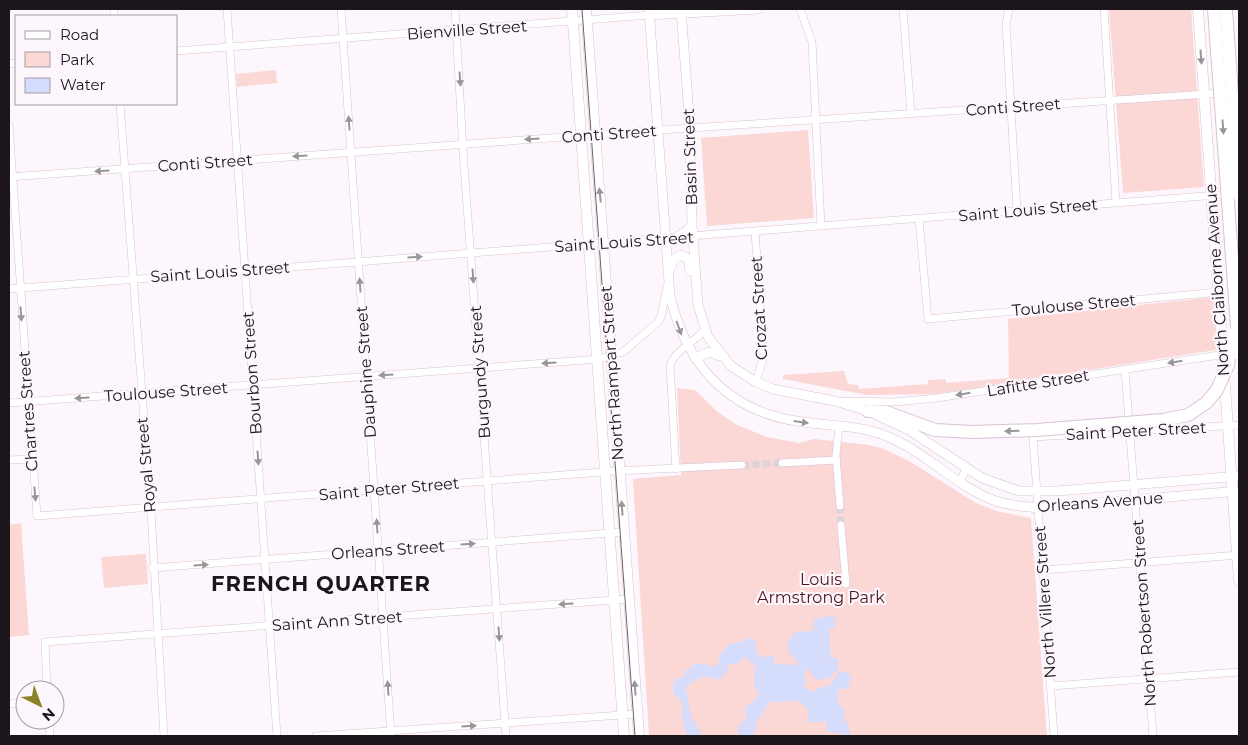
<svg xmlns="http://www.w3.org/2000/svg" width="1248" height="745" viewBox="0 0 1248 745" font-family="Montserrat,sans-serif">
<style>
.green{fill:#fbd7d5}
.water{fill:#d6ddfc}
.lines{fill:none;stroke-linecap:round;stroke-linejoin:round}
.minor-tunnel{stroke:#dcd4db;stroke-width:7;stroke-dasharray:7 3.5;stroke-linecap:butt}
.minor-casing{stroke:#d7c2d5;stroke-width:8}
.tertiary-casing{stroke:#d7c2d5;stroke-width:10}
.secondary-casing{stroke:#d7c2d5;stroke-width:11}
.motorway-casing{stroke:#d7c2d5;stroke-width:14}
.minor{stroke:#fff;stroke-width:7}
.tertiary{stroke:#fff;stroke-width:9}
.secondary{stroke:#fff;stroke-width:10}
.motorway{stroke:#fff;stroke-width:12}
.tram{stroke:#696168;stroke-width:1}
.motorway-bridge-casing{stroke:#d7c2d5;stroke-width:14;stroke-linecap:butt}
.motorway-bridge{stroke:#fff;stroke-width:12}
.oneway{fill:#999699}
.labels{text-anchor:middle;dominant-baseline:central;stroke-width:4.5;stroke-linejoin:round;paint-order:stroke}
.street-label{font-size:16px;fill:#1c151c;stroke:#fef6fd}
.park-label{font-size:16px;fill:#4d1618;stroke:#fef6fd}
.district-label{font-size:21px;font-weight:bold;letter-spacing:1px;fill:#1c151c;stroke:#fef6fd}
</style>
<rect width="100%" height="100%" fill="#fef6fd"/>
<g class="green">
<path d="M1109 9H1191L1204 187 1123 193Z"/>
<path d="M276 70 277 83 237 87 236 74Z"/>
<path d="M808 130 814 218 707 226 701 138Z"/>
<path d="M1213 297 1216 350 935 394 867 395 783 379V375L844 371 848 384 858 385 859 389 928 384V380L945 379 946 383 1009 378 1008 319Z"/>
<path d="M677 388 695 390 718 412 737 425 767 437 799 443 814 439 869 445 884 449 909 461 976 503 996 511 1031 518 1047 736H649L633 479 681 475Z"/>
<path d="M21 523 29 635 9 637V525Z"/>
<path d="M146 554 148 584 104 588 101 557Z"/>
</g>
<path class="water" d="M835 616V628L829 629C829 639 830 649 831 659L838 658V669L829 678 817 680 806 668 804 672 806 682 803 687 815 692 817 688 829 686 839 672H847L851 676 848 689H840L837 696 840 707H844L845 722 847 721 851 736C842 736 837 731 827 732L825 721 809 723 808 709 798 701 769 702 757 722 753 736H738V727L747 717 745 708 759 695C752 682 753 680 756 667L745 657 737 664H729C728 677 717 683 704 676L687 685C685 693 691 711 692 722H696V729L700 728V736H687L682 716 683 704 674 694 672 685 677 679 683 677 686 670 695 664 704 663 709 666H715L720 661 719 655 729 644 742 642 743 639H755L756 652 761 657 774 656 775 664 796 665 798 661 788 652V641L795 632 813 631 814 618Z"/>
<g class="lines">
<g class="minor-tunnel">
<path d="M742 465 782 463"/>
<path d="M840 506 841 525"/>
</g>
<defs>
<g id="minor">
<path d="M114 9V16"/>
<path d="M227 9 277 736"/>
<path d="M341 9 391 736"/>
<path d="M455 9 463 151 506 736"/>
<path d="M800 9 812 42 821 226"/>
<path d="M903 9 911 114"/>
<path d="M1009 9 1006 24 1017 211"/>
<path d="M1104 9 1116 203"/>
<path d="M176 51 650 15"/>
<path d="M9 64 16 63"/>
<path d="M120 104 151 511 164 736"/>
<path d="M9 126 37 516 615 471 742 465"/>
<path d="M9 177 690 128 1239 92"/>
<path d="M919 219 928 319 1219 292"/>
<path d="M755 232 764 356 756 382"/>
<path d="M9 289 1230 194"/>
<path d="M1125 370 1153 736"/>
<path d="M843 401 895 402 937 398 1226 354"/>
<path d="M9 403 600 359 623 352 657 323 661 317 667 286"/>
<path d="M839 426 836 455 840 506"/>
<path d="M9 460 32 459"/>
<path d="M782 463 836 460"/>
<path d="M676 469 670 366C675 349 695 343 705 329"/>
<path d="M959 482 967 468"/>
<path d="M841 525 846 584"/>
<path d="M152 568 624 532"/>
<path d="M1043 570 1239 555"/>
<path d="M1051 686 1239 672"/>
<path d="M47 690 45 642 628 599"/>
<path d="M9 704 25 703"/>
<path d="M49 720 50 736"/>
<path d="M316 736 637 714"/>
<path d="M1054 736 1033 437 1239 425"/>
</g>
<g id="tertiary">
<path d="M649 9 670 296C687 366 729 413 803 422 831 426 860 425 886 436 925 451 954 485 993 500 1008 506 1023 506 1038 508L1239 491"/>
<path d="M681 9 690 128 692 224 698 305 708 337 731 366 756 382 773 389 835 401 868 411 909 430 982 478 1019 491H1057L1239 476"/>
<path d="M650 15 758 9"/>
<path d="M677 237 688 230 692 224"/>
<path d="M670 269 674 259 681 255 688 259 690 271"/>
<path d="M695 358 709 352 720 356"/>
</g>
<g id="secondary">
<path d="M572 9 624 736"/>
<path d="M586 9 639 736"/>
<path d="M1198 9 1239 581"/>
</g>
<path id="motorway" d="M868 411 886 412 935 430 972 432"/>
</defs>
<use href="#minor" class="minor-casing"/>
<use href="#tertiary" class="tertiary-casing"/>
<use href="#secondary" class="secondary-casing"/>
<use href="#motorway" class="motorway-casing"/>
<use href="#minor" class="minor"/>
<use href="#tertiary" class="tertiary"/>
<use href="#secondary" class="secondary"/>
<use href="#motorway" class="motorway"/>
<path class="tram" d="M582 9 635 736"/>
<defs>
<g id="motorway-bridge">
<path d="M1214 9 1239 354"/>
<path d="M1226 9 1239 195"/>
<path d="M972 432 1037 430 1163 420 1188 415 1206 403 1217 390 1228 365 1233 334"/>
</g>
</defs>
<use href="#motorway-bridge" class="motorway-bridge-casing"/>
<use href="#motorway-bridge" class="motorway-bridge"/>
</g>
<defs><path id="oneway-solid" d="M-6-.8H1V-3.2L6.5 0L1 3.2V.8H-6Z" transform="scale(1.25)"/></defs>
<g class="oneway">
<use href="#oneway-solid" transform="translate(1201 57) rotate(86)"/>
<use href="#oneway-solid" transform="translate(460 79) rotate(86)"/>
<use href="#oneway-solid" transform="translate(349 123) rotate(-94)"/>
<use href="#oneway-solid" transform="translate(1223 127) rotate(86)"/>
<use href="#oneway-solid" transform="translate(532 139) rotate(176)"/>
<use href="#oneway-solid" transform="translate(300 156) rotate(176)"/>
<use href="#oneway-solid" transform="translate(102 171) rotate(176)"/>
<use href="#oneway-solid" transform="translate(600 195) rotate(-96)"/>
<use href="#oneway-solid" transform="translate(415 257) rotate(-4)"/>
<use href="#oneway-solid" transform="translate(473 276) rotate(86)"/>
<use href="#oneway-solid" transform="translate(360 285) rotate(-94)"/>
<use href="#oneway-solid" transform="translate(21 314) rotate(86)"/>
<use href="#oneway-solid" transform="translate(679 328) rotate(70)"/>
<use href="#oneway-solid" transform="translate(1175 362) rotate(171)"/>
<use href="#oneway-solid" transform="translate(549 363) rotate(176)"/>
<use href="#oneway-solid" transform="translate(386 375) rotate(176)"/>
<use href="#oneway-solid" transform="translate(963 394) rotate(171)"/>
<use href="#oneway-solid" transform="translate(82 398) rotate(176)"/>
<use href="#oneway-solid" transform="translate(801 422) rotate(8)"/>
<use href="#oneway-solid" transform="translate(1012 431) rotate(178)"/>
<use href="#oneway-solid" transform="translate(258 458) rotate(86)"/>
<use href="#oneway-solid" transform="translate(35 494) rotate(85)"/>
<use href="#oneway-solid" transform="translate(622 508) rotate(-94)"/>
<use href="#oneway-solid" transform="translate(377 526) rotate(-94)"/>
<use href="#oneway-solid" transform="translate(468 544) rotate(-4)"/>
<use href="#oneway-solid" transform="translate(201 565) rotate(-4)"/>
<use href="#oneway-solid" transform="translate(566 604) rotate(176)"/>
<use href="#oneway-solid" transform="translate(499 634) rotate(86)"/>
<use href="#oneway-solid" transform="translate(388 688) rotate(-94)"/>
<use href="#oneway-solid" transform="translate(635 688) rotate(-94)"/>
<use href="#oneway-solid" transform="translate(469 726) rotate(-4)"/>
</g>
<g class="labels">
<g class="street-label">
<text transform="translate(467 30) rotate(-4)">Bienville Street</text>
<text transform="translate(1013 107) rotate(-4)">Conti Street</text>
<text transform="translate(609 134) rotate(-4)">Conti Street</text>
<text transform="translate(690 157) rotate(-92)">Basin Street</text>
<text transform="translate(205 163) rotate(-4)">Conti Street</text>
<text transform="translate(1028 210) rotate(-5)">Saint Louis Street</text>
<text transform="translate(624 242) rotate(-4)">Saint Louis Street</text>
<text transform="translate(220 272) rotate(-4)">Saint Louis Street</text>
<text transform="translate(1217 280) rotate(-94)">North Claiborne Avenue</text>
<text transform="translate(1074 305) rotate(-5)">Toulouse Street</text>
<text transform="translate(759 308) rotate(-93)">Crozat Street</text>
<text transform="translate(366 372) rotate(-94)">Dauphine Street</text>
<text transform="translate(480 372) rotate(-94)">Burgundy Street</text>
<text transform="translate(252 373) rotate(-94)">Bourbon Street</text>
<text transform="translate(612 373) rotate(-94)">North Rampart Street</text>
<text transform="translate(1038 383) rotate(-9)">Lafitte Street</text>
<text transform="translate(166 392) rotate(-4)">Toulouse Street</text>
<text transform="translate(28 411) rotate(-94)">Chartres Street</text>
<text transform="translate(1136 431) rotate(-3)">Saint Peter Street</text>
<text transform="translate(146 465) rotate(-95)">Royal Street</text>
<text transform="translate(389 489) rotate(-5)">Saint Peter Street</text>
<text transform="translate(1100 502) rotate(-4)">Orleans Avenue</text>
<text transform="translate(388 550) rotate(-4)">Orleans Street</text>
<text transform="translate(1045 602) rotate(-94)">North Villere Street</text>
<text transform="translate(1144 613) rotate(-94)">North Robertson Street</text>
<text transform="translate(337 621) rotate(-4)">Saint Ann Street</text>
</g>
<g class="park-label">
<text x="821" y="579">Louis<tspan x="821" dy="18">Armstrong Park</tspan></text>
</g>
<g class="district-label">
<text x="321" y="583">FRENCH QUARTER</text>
</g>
</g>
<rect width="1248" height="745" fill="none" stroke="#1c151c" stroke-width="20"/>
<rect x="15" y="15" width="162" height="90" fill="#fef6fd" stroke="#a49ca3"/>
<rect x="25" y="31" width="25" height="8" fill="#ffffff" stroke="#a49ca3"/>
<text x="60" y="40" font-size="15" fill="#1c151c">Road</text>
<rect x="25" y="52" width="25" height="15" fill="#fbd7d5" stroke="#a49ca3"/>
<text x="60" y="65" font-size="15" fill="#1c151c">Park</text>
<rect x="25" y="78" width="25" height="15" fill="#d6ddfc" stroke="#a49ca3"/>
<text x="60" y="90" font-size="15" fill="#1c151c">Water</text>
<g transform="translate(40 705) rotate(138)"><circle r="24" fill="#fef6fd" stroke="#a49ca3"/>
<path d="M0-4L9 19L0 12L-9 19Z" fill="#8d8128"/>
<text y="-8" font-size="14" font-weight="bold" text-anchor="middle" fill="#1c151c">N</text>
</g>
</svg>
